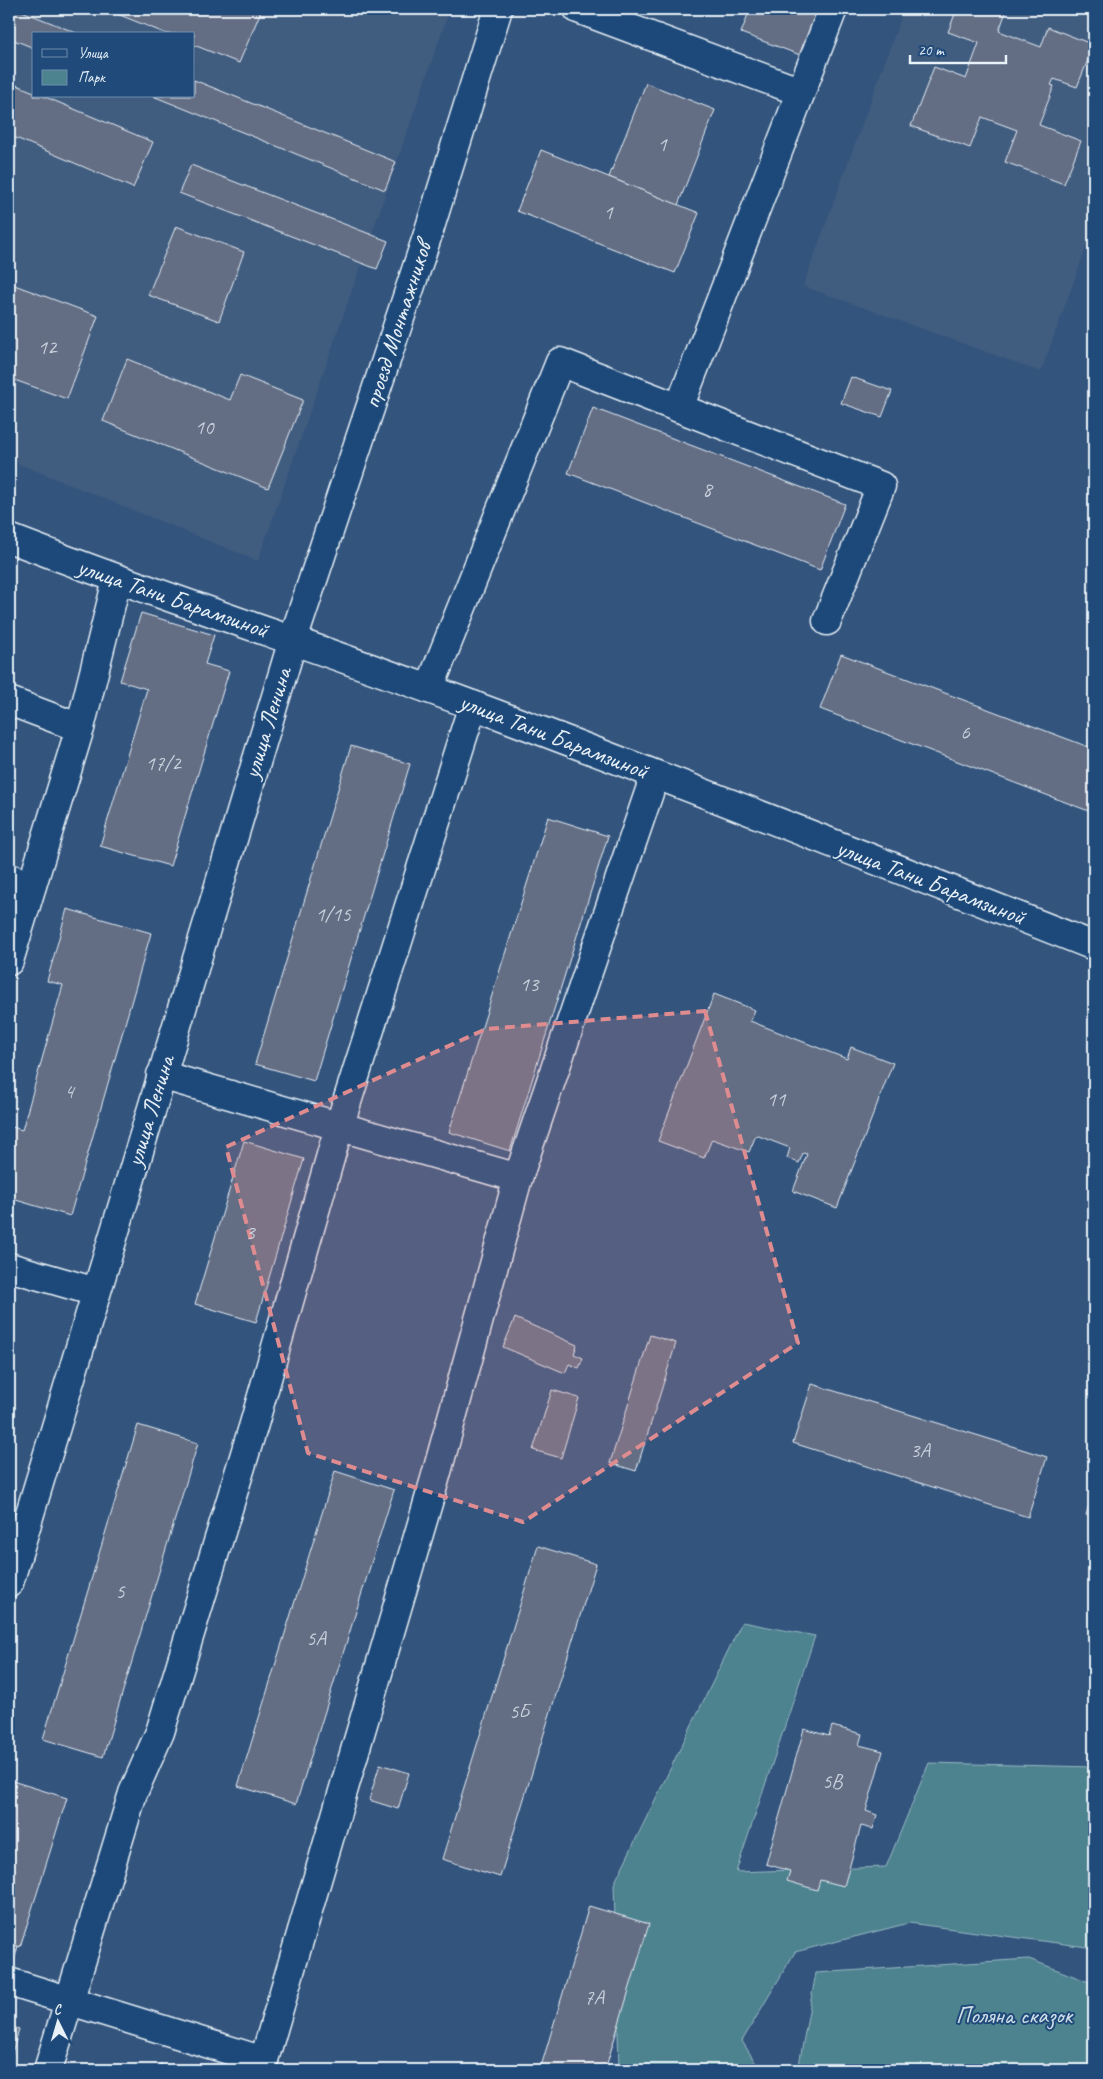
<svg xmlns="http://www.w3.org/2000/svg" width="1103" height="2079" font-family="Caveat,sans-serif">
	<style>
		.built { fill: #415c7f; fill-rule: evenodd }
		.green { fill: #4d828f; stroke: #9abac4 }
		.building { fill: #636d84; stroke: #e8f1f8 }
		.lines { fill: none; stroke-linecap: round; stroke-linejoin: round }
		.minor-casing { stroke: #e8f1f8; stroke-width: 31 }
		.minor { stroke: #1f4a7a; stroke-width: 28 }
		.marked { fill: #df8c90; fill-opacity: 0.2; stroke: #df8c90; stroke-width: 4; stroke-dasharray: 10 6; stroke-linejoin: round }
		.labels { text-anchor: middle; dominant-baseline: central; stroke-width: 4; stroke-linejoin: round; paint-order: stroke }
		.number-label { font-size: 21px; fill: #c7d0db }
		.street-label { font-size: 24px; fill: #e8f1f8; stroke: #1f4a7a }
		.park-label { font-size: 24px; fill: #d1e0e8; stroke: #1f4a7a }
	</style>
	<rect width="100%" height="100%" fill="#33547d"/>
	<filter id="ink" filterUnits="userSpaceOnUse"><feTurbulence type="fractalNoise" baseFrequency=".02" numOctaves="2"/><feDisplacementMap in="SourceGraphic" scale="10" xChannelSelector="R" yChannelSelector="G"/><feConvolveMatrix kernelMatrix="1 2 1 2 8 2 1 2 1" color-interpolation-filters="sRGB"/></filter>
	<g filter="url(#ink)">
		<!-- built -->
		<g class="built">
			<path d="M9,9H450L258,561L9,460ZM34,34H194V96H34Z"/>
			<path d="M904,9H1094V226L1041,372L803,286Z"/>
		</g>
		<!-- green -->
		<g class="green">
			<path d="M742,1622L815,1636L736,1872L886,1867L929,1763L1094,1767V1948L909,1923L795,1952L742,2041L760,2070H619L614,1884Z"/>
			<path d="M1029,1959L1094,1984V2070H798L816,1973Z"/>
		</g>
		<!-- building -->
		<g class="building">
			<path d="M9,9H17L79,34H34V48L9,38Z"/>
			<path d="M105,9H262L239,63L194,45V34H167Z"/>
			<path d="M750,9H818L800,55L741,33Z"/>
			<path d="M957,9H1007L999,31L1041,47L1048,27L1094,45L1077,87L1054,79L1051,85L1054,86L1039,125L1081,141L1064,184L1005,162L1017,130L982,117L970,148L911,126L934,67L966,79L979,43L948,32Z"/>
			<path d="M194,80L396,162L385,190L153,96H194Z"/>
			<path d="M9,82L34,92V96H43L153,142L133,188L9,135Z"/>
			<path d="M646,83L715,110L678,205L609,177Z"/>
			<path d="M541,150L699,213L675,273L517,211Z"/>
			<path d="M191,165L388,241L377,269L179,193Z"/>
			<path d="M176,226L244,252L219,321L148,295Z"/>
			<path d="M9,283L98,316L67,399L9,378Z"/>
			<path d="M127,359L230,400L240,375L303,400L268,488L103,421Z"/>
			<path d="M851,377L892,391L882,417L841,403Z"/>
			<path d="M593,408L845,504L820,570L568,473Z"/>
			<path d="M141,613L214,635L205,664L229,671L170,866L100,846L147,689L120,681Z"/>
			<path d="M841,654L1094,749V813L820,709Z"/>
			<path d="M351,746L410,764L314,1081L255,1064Z"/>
			<path d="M548,817L608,836L510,1151L449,1132Z"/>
			<path d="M67,909L151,933L70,1216L9,1198V1126L22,1130L63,985L47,981Z"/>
			<path d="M714,994L755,1010L750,1021L847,1059L851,1047L893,1063L837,1208L793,1191L807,1154L803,1153L799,1163L787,1158L790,1148L756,1135L749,1152L712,1139L704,1158L658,1141Z"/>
			<path d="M244,1141L304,1159L256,1322L195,1304Z"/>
			<path d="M515,1318L577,1345L574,1354L583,1358L579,1368L569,1364L565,1373L503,1347Z"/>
			<path d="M650,1335L676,1343L636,1471L610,1463Z"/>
			<path d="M812,1384L1047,1457L1028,1517L793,1443Z"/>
			<path d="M552,1390L579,1398L561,1458L533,1450Z"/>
			<path d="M138,1425L198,1443L103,1757L43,1739Z"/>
			<path d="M335,1471L394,1490L296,1804L238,1786Z"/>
			<path d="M1094,1488V1517L1086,1515Z"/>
			<path d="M538,1546L596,1564L500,1877L442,1859Z"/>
			<path d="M832,1726L862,1734L859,1745L883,1751L866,1811L877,1815L873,1829L861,1826L844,1886L820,1880L817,1890L787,1881L790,1871L766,1864L804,1729L829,1736Z"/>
			<path d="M380,1764L409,1773L398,1809L369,1800Z"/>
			<path d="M9,1780L67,1798L20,1947L9,1943Z"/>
			<path d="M589,1906L649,1924L605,2070H540Z"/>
			<path d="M9,1943L18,1946L14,1961L9,1959Z"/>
			<path d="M9,2026L19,2029L9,2063Z"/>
			<path d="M160,2064L179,2070H158Z"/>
		</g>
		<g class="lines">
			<defs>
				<g id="minor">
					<path d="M578,9L801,92"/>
					<path d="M679,408L881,486L827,621"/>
					<path d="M9,538C163,598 320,648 475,706C682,783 888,865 1094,946"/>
					<path d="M429,689L560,362L679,408L833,9"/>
					<path d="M9,701L80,728"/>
					<path d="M9,878L32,885"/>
					<path d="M9,961L80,728L117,580"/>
					<path d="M161,1075L518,1178"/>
					<path d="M9,1267L96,1292"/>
					<path d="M9,1583L293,640L427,237L498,9"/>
					<path d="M9,1982L264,2061"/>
					<path d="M48,2070L133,1793L160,1732L254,1424L339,1127L473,705"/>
					<path d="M261,2070L435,1479L518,1178L655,775"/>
				</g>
			</defs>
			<!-- minor casing -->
			<use href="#minor" class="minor-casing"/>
			<!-- minor -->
			<use href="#minor" class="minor"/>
		</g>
	</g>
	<!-- marked area -->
	<path class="marked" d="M705,1011L798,1343L523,1522L308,1453L226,1147L486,1029Z"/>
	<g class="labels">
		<!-- number labels -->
		<g class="number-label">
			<text x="662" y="144">1</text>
			<text x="608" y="212">1</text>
			<text x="47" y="347">12</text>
			<text x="204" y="427">10</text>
			<text x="707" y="489">8</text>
			<text x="965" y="732">6</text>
			<text x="163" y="763">17/2</text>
			<text x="333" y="914">1/15</text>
			<text x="529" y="984">13</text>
			<text x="69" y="1091">4</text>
			<text x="776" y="1099">11</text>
			<text x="250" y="1232">3</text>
			<text x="920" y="1450">3А</text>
			<text x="120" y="1591">5</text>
			<text x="316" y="1638">5А</text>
			<text x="519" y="1711">5Б</text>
			<text x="832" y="1781">5В</text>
			<text x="594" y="1997">7А</text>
		</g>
		<!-- street labels -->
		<g class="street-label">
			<text transform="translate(397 325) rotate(-72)">проезд Монтажников</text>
			<text transform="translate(173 598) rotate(19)">улица Тани Барамзиной</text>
			<text transform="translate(267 723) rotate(-73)">улица Ленина</text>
			<text transform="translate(554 736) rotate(21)">улица Тани Барамзиной</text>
			<text transform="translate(931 882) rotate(21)">улица Тани Барамзиной</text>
			<text transform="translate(150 1111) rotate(-73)">улица Ленина</text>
		</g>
		<!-- park labels -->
		<g class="park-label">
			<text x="1014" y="2015">Поляна сказок</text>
		</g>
	</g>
	<!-- margin -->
	<rect width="1103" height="2079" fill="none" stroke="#1f4a7a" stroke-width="30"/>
	<rect x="15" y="15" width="1073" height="2049" fill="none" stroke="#e8f1f8" stroke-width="2" filter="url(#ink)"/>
	<!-- legend -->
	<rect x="32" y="32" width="162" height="65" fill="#1f4a7a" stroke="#6f8dac"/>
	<rect x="42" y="49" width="25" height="8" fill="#1f4a7a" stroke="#6f8dac"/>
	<text x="78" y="58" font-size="15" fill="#e8f1f8">Улица</text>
	<rect x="42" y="70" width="25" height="15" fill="#4d828f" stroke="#6f8dac"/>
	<text x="78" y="82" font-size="15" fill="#e8f1f8">Парк</text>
	<!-- north arrow -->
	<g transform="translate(58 2022) rotate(355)" stroke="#1f4a7a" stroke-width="4" paint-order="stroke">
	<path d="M0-4L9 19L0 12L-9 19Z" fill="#e8f1f8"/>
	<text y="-8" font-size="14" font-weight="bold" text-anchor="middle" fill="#e8f1f8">С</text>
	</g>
	<!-- scale -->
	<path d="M910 55v8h96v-8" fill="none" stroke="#e8f1f8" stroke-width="2.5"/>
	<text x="918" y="55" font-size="15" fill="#e8f1f8" stroke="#1f4a7a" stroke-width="4" paint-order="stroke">20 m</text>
</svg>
